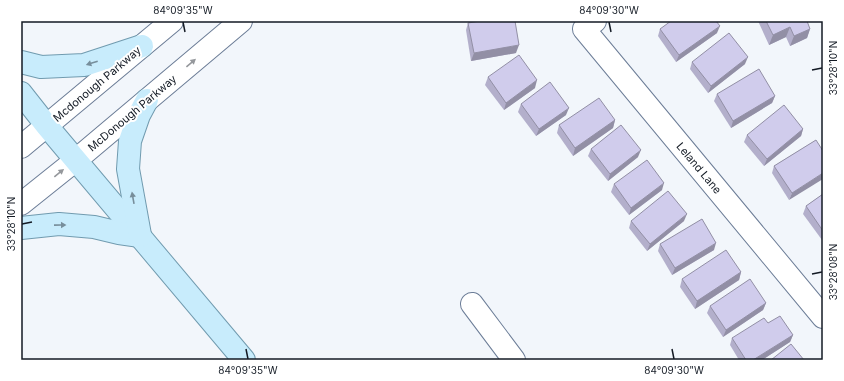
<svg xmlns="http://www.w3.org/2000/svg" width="844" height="381" font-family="Inter,sans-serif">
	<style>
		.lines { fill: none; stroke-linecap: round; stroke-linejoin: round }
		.street-casing { stroke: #6c7d97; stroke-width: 24 }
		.secondary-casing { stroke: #6c7d97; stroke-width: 24 }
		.primary-casing { stroke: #719baf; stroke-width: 24 }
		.street { stroke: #fff; stroke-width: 22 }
		.secondary { stroke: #fff; stroke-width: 22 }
		.primary { stroke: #c8ecfc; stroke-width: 22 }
		.wall { fill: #b3afcb }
		.shaded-wall { fill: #928fa5 }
		.building { fill: #d0ccec; stroke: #928fa5 }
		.oneway { fill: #778e9b }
		.oneway2 { fill: #95989c }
		.ticks { fill: none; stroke: #131a24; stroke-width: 1.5 }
		.labels { text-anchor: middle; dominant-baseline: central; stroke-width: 4; stroke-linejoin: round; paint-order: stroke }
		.street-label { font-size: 11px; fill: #131a24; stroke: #fff }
		.neatline { fill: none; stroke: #131a24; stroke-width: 1.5 }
		.ticks-label { font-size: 10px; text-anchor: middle; fill: #131a24 }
	</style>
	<rect width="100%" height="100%" fill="#f2f6fb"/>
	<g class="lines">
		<defs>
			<g id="street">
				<path d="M595,21L584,29L823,317"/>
				<path d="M472,304L514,360"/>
			</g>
			<g id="secondary">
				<path d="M21,147L172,21"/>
				<path d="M21,204L76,160L241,21"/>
			</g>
			<g id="primary">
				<path d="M21,62L41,67L84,65L142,46"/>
				<path d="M21,93L47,126L244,360"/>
				<path d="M21,228L59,224L94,227L119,233L140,236"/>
				<path d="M140,235L128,169L130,141L139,115L147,100"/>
			</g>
		</defs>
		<!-- street casing -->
		<use href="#street" class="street-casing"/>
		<!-- secondary casing -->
		<use href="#secondary" class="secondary-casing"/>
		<!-- primary casing -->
		<use href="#primary" class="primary-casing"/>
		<!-- street -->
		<use href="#street" class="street"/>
		<!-- secondary -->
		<use href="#secondary" class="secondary"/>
		<!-- primary -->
		<use href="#primary" class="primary"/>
	</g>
	<!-- wall -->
	<g class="wall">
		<path d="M758,21H807L810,29L807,38L790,46L786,37L769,45Z"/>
		<path d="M468,23L516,53L471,61L466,30Z"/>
		<path d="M660,29L717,33L676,62L658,36Z"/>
		<path d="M692,62L745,64L708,93L690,69Z"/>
		<path d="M488,77L535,88L504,110L485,85Z"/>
		<path d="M717,94L775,96L772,103L731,128L714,101Z"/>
		<path d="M521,104L566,115L536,136L518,112Z"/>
		<path d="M615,120L613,128L573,156L557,133L559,125Z"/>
		<path d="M803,129L801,136L764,166L744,142L747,135Z"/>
		<path d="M816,140L789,200L772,173L774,166Z"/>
		<path d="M591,149L638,157L608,181L588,156Z"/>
		<path d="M614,184L662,190L629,215L611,192Z"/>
		<path d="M823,194V239L822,240L803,214L806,206Z"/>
		<path d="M631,221H684L647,251L629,228Z"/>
		<path d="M660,244L714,250L672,275L658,251Z"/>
		<path d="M741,272L739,280L695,309L680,287L682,279Z"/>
		<path d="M766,303L763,310L723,337L707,313L710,306Z"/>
		<path d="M768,323L793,335L790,342L762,360H739L730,345L732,338Z"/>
	</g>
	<!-- shaded-wall -->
	<g class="shaded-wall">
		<path d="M720,26L717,33L676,62L679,55Z"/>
		<path d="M790,27L786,37L769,45L773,35Z"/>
		<path d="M810,29L807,38L790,46L794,36Z"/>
		<path d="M519,45L516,53L471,61L474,53Z"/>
		<path d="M748,57L745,64L708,93L711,86Z"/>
		<path d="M537,80L535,88L504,110L506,103Z"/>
		<path d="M775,96L772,103L731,128L733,121Z"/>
		<path d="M569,108L566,115L536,136L539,129Z"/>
		<path d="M615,120L613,128L573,156L575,148Z"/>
		<path d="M803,129L801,136L764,166L767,159Z"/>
		<path d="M641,150L638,157L608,181L610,174Z"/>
		<path d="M823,173V179L789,200L792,193Z"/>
		<path d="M664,183L662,190L629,215L631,208Z"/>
		<path d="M687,214L684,221L647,251L650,244Z"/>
		<path d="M716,243L714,250L672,275L675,268Z"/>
		<path d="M741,272L739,280L695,309L697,301Z"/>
		<path d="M766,303L763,310L723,337L726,330Z"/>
		<path d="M793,335L790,342L762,360H753Z"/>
	</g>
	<!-- building -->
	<g class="building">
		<path d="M480,21H515L519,45L474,53L468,23Z"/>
		<path d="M671,21H716L720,26L679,55L660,29Z"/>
		<path d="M766,21H807L810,29L794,36L790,27L773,35Z"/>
		<path d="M729,33L748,57L711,86L692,62Z"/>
		<path d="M519,55L537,80L506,103L488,77Z"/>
		<path d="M759,69L775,96L733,121L717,94Z"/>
		<path d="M550,82L569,108L539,129L521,104Z"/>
		<path d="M599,98L615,120L575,148L559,125Z"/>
		<path d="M784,105L803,129L767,159L747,135Z"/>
		<path d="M621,125L641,150L610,174L591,149Z"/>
		<path d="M816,140L823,151V173L792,193L774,166Z"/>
		<path d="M647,160L664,183L631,208L614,184Z"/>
		<path d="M668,191L687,214L650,244L631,221Z"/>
		<path d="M823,194V231L806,206Z"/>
		<path d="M702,219L716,243L675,268L660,244Z"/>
		<path d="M726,250L741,272L697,301L682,279Z"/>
		<path d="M750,279L766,303L726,330L710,306Z"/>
		<path d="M780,316L793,335L753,360H746L732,338L764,318L768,323Z"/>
		<path d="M791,344L804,360H771Z"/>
	</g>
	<!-- one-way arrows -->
	<defs><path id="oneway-solid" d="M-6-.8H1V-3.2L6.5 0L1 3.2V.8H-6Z"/></defs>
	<g class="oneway">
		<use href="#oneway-solid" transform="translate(92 63) rotate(162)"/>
		<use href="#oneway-solid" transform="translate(133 198) rotate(-100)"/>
		<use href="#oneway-solid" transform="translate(60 225) rotate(-1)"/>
	</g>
	<g class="oneway2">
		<use href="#oneway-solid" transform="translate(191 63) rotate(-40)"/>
		<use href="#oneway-solid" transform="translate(59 173) rotate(-39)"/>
	</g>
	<!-- ticks -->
	<path class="ticks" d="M183,22L185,32M609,22L611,32M812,70L822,68M22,224L32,222M812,274L822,272M246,349L248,359M672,349L674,359"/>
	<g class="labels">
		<!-- street labels -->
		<g class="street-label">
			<text transform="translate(97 84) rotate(-40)">Mcdonough Parkway</text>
			<text transform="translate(132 113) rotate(-40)">McDonough Parkway</text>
			<text transform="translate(699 168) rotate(50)">Leland Lane</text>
		</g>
	</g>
	<!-- border -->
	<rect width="844" height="381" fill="none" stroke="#ffffff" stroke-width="44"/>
	<rect x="22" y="22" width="800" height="337" class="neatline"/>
	<g class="ticks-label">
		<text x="183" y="14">84°09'35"W</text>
		<text x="609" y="14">84°09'30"W</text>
		<text transform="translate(833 68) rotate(-90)" y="4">33°28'10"N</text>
		<text transform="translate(11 224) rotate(-90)" y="4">33°28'10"N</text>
		<text transform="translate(833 272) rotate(-90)" y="4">33°28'08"N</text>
		<text x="248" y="374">84°09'35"W</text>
		<text x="674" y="374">84°09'30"W</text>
	</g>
</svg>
